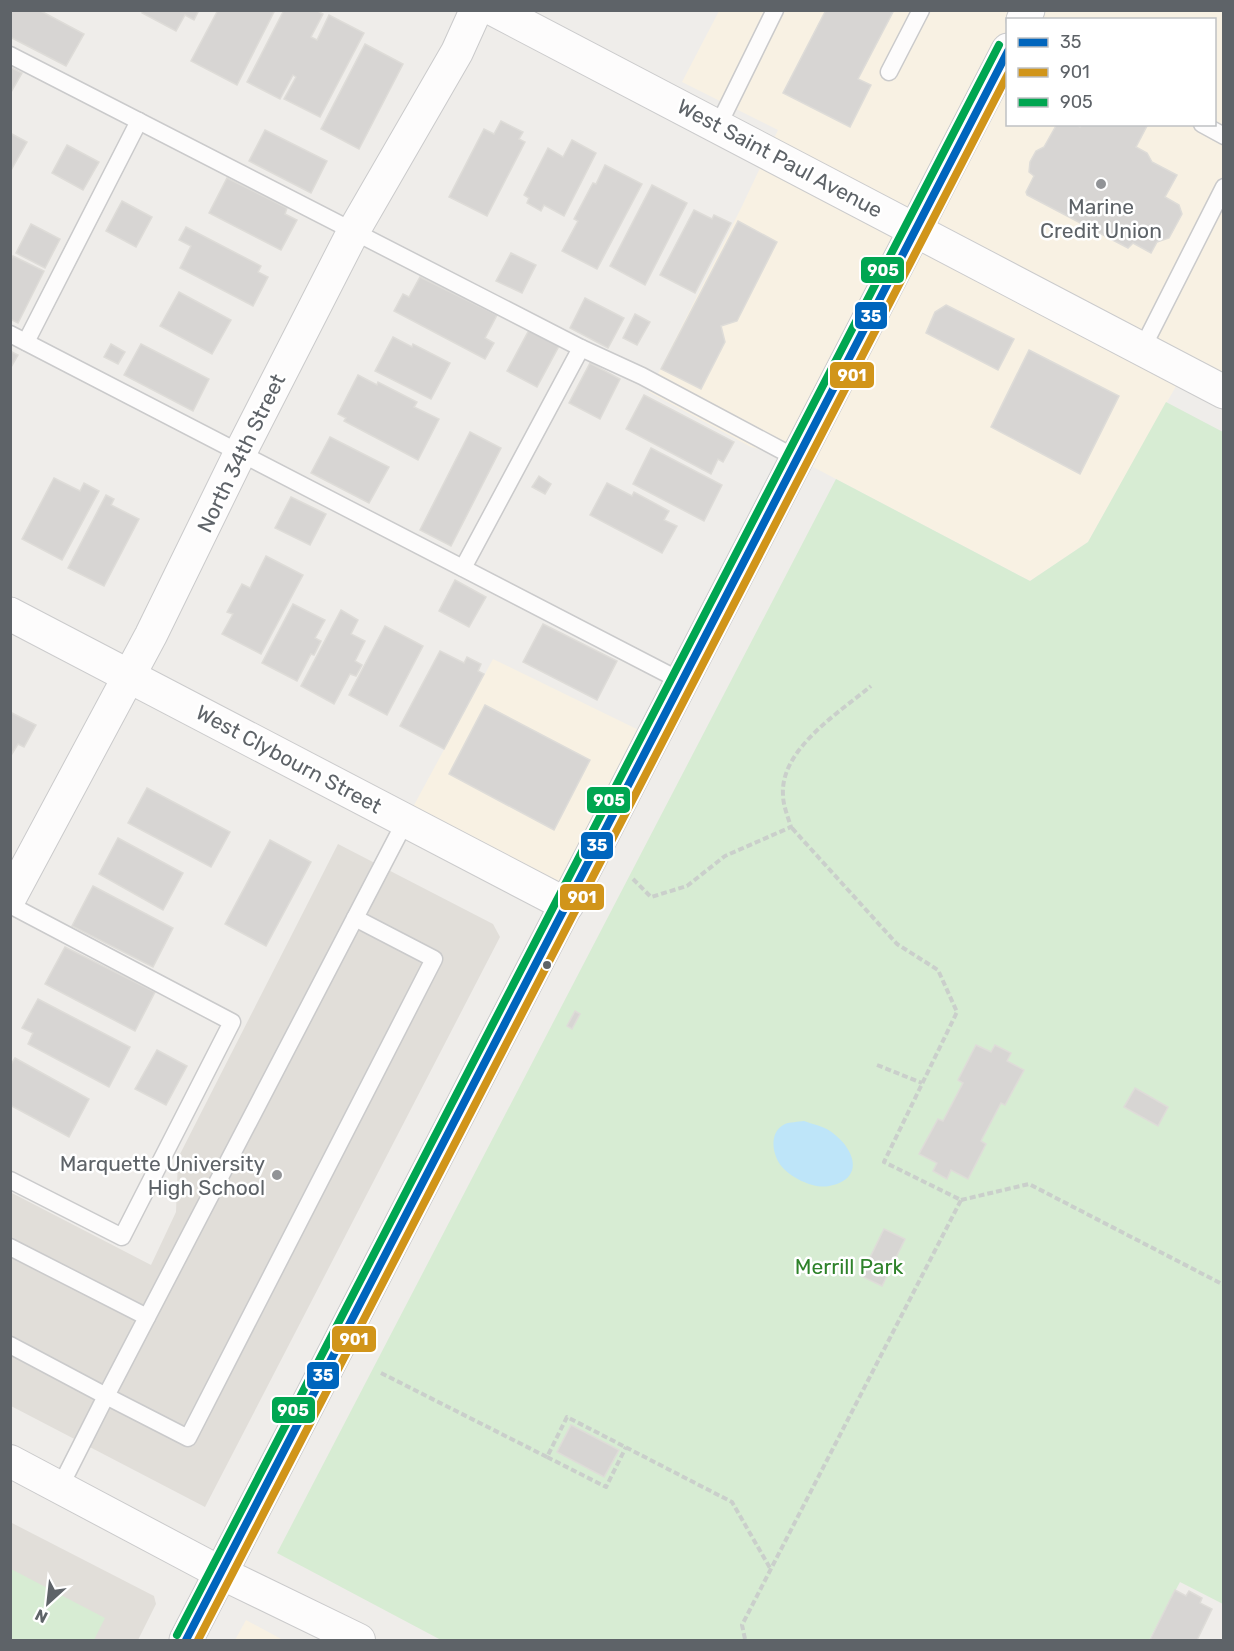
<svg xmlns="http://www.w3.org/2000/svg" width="1234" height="1651" font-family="Rubik,sans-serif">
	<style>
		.commercial { fill: #f8f1e3; fill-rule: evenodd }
		.education { fill: #e1ded9 }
		.green { fill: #d7ecd3 }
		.water { fill: #bee5f9 }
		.building { fill: #d7d5d3; stroke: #dedcd8; stroke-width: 1.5 }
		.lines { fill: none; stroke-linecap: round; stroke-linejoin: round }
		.lane-casing { stroke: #cacacb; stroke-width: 19 }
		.street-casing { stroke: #cacacb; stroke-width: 34 }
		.secondary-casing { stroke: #cbcbcc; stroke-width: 35 }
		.path { stroke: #cacfcb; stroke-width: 4; stroke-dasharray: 6 3; stroke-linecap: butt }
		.lane { stroke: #fdfcfc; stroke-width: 16 }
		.street { stroke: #fdfcfc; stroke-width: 32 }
		.secondary { stroke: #fdfcfc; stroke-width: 33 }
		.bus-1-casing { stroke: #fff; stroke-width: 12 }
		.bus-2-casing { stroke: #fff; stroke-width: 12 }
		.bus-3-casing { stroke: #fff; stroke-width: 12 }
		.bus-1 { stroke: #0065bd; stroke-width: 8 }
		.bus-2 { stroke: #d1951a; stroke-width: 8 }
		.bus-3 { stroke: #00a651; stroke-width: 8 }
		.poi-dot { fill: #919396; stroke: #fff; stroke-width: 2 }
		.bus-dot { fill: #5e6368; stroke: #fff; stroke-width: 2 }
		.labels { text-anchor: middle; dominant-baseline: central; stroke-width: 5; stroke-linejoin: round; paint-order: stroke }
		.street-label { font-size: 21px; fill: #5e6368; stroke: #fff }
		.poi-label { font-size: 21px; fill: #5e6368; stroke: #fff }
		.park-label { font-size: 21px; fill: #2e822a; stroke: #fff }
		.line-badge { stroke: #fff; stroke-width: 2 }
		.badge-label { font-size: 16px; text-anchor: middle; font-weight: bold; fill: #fff }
	</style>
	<rect width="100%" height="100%" fill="#efedea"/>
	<!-- commercial -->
	<g class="commercial">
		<path d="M719,11H1223V392L1184,372L1088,542L1030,581L796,458L751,447L649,392L742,206L778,130L682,82ZM1008,20H1214V124H1008Z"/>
		<path d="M493,659L653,737L567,905L406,820Z"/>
		<path d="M246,1620L283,1640H235Z"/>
	</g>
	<!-- education -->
	<g class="education">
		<path d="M338,844L493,924L500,937L205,1507L11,1406L10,1192L151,1265L176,1212L178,1158Z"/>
		<path d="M10,1522L154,1596L156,1604L138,1640H11Z"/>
	</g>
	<!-- green -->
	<g class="green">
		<path d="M1166,402L1223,432V1604L1180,1582L1149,1640H441L277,1553L836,479L1030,581L1088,542Z"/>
		<path d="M11,1569L105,1618L94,1640H11Z"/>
	</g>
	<!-- water -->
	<path class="water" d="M804,1121C812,1124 823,1126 830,1131C854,1147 867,1179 829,1186C815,1189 793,1179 783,1168C772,1156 768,1132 785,1124C790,1122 798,1122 804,1121Z"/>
	<!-- building -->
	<g class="building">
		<path d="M10,10H39L84,34L66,66L10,37Z"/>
		<path d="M143,10H199L194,20L185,15L176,31L142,13Z"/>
		<path d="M218,10H275L237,85L191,61Z"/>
		<path d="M284,10H316L323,14L311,37L317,40L329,15L364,33L320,117L284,99L296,77L293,75L280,99L247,82Z"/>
		<path d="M826,10H894L858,79L871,85L850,127L783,93Z"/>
		<path d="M365,44L403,64L359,149L321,129Z"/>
		<path d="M10,67L22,73L10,94Z"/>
		<path d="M501,121L523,132L519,139L525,142L487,216L449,197L484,129L494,134Z"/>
		<path d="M1057,124H1076L1080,127L1082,124H1148L1136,147L1147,153L1152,162L1177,175L1165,197L1179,205L1182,214L1169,238L1157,242L1151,253L1133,243L1128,248L1027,195L1026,192L1034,176L1029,172L1030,162L1036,151L1044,147Z"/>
		<path d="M265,130L327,161L311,193L249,161Z"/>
		<path d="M10,133L27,142L10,172Z"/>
		<path d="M572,140L596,153L564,216L544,205L541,211L527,203L529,198L524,195L548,148L563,157Z"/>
		<path d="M67,145L99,162L83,190L52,173Z"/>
		<path d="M605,165L642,184L597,269L562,251L578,221L574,219L593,183L596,184Z"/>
		<path d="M227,178L287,208L285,214L297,220L281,250L209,213Z"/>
		<path d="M652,185L687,203L645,285L610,266Z"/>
		<path d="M122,201L152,217L136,247L106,231Z"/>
		<path d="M694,210L712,219L714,215L731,223L695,293L660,275Z"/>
		<path d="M738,221L777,242L737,321L721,326L725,342L701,389L661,369Z"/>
		<path d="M31,224L60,239L45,268L16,253Z"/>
		<path d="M186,227L261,266L258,272L268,277L253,306L180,268L191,246L179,240Z"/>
		<path d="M511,253L536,265L522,293L496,281Z"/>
		<path d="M13,256L44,271L18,323L10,319V261Z"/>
		<path d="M420,277L497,315L485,338L494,343L485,359L394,311L403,294L409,297Z"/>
		<path d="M179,292L231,320L212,354L160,326Z"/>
		<path d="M585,298L624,318L608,348L570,328Z"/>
		<path d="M946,305L1014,339L998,370L926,333L935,312Z"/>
		<path d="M635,314L650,322L637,345L623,338Z"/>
		<path d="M529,330L559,346L537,387L507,371Z"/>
		<path d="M393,337L412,347L413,344L450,363L431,399L375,371Z"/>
		<path d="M111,344L125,352L118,364L104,357Z"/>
		<path d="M141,344L209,379L193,411L124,375Z"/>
		<path d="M1029,350L1119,396L1080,474L991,427Z"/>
		<path d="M10,351L18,355L10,369Z"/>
		<path d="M590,363L620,379L600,419L569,403Z"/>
		<path d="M358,375L377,385L378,382L417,402L414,407L439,419L418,460L344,421L346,418L338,414Z"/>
		<path d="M644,395L734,442L723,462L718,459L711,474L626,429Z"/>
		<path d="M470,432L501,448L451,546L420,530Z"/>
		<path d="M330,437L389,467L369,503L311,473Z"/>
		<path d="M651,448L722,485L704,521L633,484Z"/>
		<path d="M539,476L551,484L545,494L532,487Z"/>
		<path d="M54,478L80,491L84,483L99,491L62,560L22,539Z"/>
		<path d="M607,483L632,496L634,492L669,511L664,520L677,526L662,553L590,515Z"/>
		<path d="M106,495L114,499L111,505L139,519L104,586L68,568Z"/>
		<path d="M291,497L326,514L310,545L275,528Z"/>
		<path d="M266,556L303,575L261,654L222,634L233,614L227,612L242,584L250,588Z"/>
		<path d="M455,580L486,597L469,627L439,611Z"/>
		<path d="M293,604L325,620L315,638L321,641L314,655L311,654L297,681L262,663Z"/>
		<path d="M341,610L358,620L351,634L365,641L355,661L362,665L356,676L350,674L334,704L301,686Z"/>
		<path d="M543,624L617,661L597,700L523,662Z"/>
		<path d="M385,626L423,646L387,715L349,695Z"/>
		<path d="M440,651L464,663L467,657L481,664L478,671L484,674L444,749L400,726Z"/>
		<path d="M485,705L590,760L554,830L449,774Z"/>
		<path d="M10,712L36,725L24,747L18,744L10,757Z"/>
		<path d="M147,788L230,832L211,867L128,823Z"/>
		<path d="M118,838L183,873L163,910L99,874Z"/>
		<path d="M270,840L311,862L266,946L225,924Z"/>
		<path d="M93,886L173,928L153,967L72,926Z"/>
		<path d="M65,947L155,992L135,1031L45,984Z"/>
		<path d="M38,999L130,1047L109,1087L28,1044L33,1033L22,1028Z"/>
		<path d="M575,1011L580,1014L572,1029L567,1026Z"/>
		<path d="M976,1045L991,1052L995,1045L1011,1053L1007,1061L1024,1070L1005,1105L1001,1103L981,1141L986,1144L968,1179L951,1170L947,1179L933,1171L937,1163L919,1154L938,1119L943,1121L963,1083L958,1080Z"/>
		<path d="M157,1050L187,1066L166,1105L135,1089Z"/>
		<path d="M15,1058L89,1099L69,1137L10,1105V1066Z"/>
		<path d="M1135,1088L1168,1107L1158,1126L1124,1107Z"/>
		<path d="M884,1229L905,1239L882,1286L861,1276Z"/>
		<path d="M571,1425L619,1450L604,1477L557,1452Z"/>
		<path d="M1175,1590L1186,1596L1189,1591L1202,1598L1200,1603L1212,1609L1197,1640H1150Z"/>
	</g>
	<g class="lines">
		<defs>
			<g id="lane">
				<path d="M10,55L581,348L642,376L796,458"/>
				<path d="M889,72L921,10"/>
				<path d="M1202,124L1224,136"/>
				<path d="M718,126L775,10"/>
				<path d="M10,334L681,681"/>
				<path d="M26,342L139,121"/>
				<path d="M1142,349L1224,187"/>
				<path d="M463,568L581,348"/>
				<path d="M10,905L232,1022L122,1237L10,1180"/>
				<path d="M355,918L406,820"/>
				<path d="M10,1247L147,1317"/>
				<path d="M10,1345L106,1396L355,918L434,959L188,1438L106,1396L60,1487"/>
			</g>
			<g id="street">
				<path d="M10,898L151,635L240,453L353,232L457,52L476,10"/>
				<path d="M10,1461L221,1573L359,1640"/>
			</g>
			<g id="secondary">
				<path d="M495,10L1224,392"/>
				<path d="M1023,20L1028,10"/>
				<path d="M10,614L567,905"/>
				<path d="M186,1640L1008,50"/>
			</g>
		</defs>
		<!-- lane casing -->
		<use href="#lane" class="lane-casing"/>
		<!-- street casing -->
		<use href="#street" class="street-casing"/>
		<!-- secondary casing -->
		<use href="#secondary" class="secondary-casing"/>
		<!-- path -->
		<g class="path">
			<path d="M633,879L651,897L687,886L725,856L791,827C788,817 783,805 783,795C780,749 840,712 871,686"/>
			<path d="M877,1065L922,1083"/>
			<path d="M961,1200L1029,1184L1224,1285"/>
			<path d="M381,1373L547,1457L567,1417L732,1502L770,1568"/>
			<path d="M547,1457L606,1487L626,1447"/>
			<path d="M745,1639L742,1625L961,1200L884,1162L957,1012L938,970L897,944L791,827"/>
		</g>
		<!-- lane -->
		<use href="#lane" class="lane"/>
		<!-- street -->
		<use href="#street" class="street"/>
		<!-- secondary -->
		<use href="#secondary" class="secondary"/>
		<defs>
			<path id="bus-1" d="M186,1640L1008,51"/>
			<path id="bus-2" d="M198,1640L1008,74"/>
			<path id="bus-3" d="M177,1635L999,45"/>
		</defs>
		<!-- bus-1 casing -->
		<use href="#bus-1" class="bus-1-casing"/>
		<!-- bus-2 casing -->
		<use href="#bus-2" class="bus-2-casing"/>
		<!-- bus-3 casing -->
		<use href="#bus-3" class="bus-3-casing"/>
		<!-- bus-1 -->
		<use href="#bus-1" class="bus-1"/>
		<!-- bus-2 -->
		<use href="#bus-2" class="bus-2"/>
		<!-- bus-3 -->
		<use href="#bus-3" class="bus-3"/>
	</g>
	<!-- markers -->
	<g class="poi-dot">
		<circle cx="1101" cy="184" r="6"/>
		<circle cx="277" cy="1175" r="6"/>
	</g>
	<circle class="bus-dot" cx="547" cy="965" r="5"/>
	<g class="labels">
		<!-- street labels -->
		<g class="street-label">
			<text transform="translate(780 158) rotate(28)">West Saint Paul Avenue</text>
			<text transform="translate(241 453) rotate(-64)">North 34th Street</text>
			<text transform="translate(289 759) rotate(28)">West Clybourn Street</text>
		</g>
		<!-- poi labels -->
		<g class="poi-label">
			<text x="1101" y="206">Marine<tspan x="1101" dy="24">Credit Union</tspan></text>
			<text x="265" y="1163" text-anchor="end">Marquette University<tspan x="265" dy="24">High School</tspan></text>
		</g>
		<!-- park labels -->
		<g class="park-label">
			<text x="849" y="1266">Merrill Park</text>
		</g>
	</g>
	<g class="line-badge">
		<rect x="860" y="256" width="45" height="28" rx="6" fill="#00a651"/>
		<rect x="854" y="301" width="34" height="29" rx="6" fill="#0065bd"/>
		<rect x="829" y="361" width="46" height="28" rx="6" fill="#d1951a"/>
		<rect x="586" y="786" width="45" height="28" rx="6" fill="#00a651"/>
		<rect x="580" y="831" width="34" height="29" rx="6" fill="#0065bd"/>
		<rect x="559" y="883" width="46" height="28" rx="6" fill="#d1951a"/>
		<rect x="331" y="1325" width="46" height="28" rx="6" fill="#d1951a"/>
		<rect x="306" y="1361" width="34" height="29" rx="6" fill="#0065bd"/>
		<rect x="271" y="1396" width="45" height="28" rx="6" fill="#00a651"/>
	</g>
	<g class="badge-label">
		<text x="883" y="276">905</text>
		<text x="871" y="322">35</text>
		<text x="852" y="381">901</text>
		<text x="609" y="806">905</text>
		<text x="597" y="851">35</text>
		<text x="582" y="903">901</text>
		<text x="354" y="1345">901</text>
		<text x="323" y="1381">35</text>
		<text x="293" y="1416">905</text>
	</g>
	<!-- border -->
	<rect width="1234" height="1651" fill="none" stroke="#5e6368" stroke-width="24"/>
	<!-- legend -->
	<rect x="1006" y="18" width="210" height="108" fill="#ffffff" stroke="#bfc1c3" stroke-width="1.5"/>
	<rect x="1018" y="38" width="30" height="9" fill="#0065bd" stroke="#bfc1c3" stroke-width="1.5"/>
	<text x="1060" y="48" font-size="18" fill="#5e6368">35</text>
	<rect x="1018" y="68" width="30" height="9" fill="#d1951a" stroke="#bfc1c3" stroke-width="1.5"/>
	<text x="1060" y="78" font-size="18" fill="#5e6368">901</text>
	<rect x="1018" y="98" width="30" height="9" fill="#00a651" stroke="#bfc1c3" stroke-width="1.5"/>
	<text x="1060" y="108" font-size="18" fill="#5e6368">905</text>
	<!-- north arrow -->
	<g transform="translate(48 1603) rotate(207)" stroke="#ffffff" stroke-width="4.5" paint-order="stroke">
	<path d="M0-4.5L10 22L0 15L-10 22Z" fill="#5e6368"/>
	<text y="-9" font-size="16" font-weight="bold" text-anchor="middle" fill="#5e6368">N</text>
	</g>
</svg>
